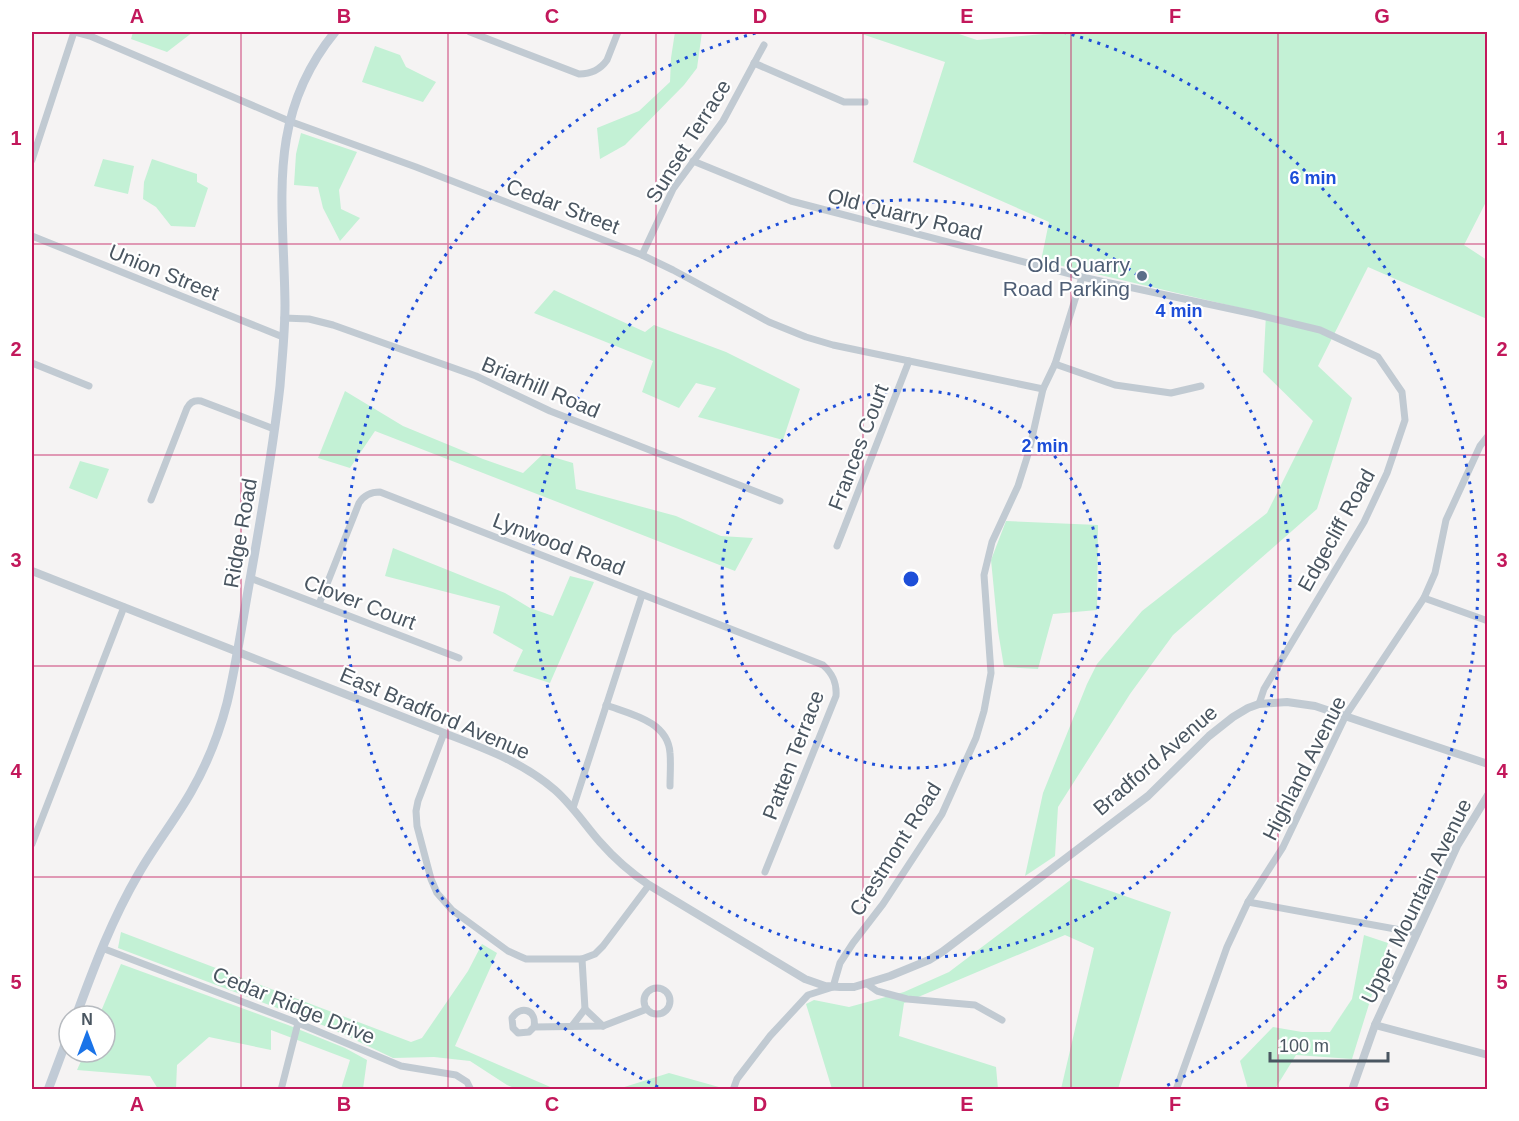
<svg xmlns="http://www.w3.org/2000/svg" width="1519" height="1121" font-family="Arial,sans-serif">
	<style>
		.green { fill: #c3f1d5 }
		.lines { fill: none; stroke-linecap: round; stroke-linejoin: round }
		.minor { stroke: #c1cad2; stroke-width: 7 }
		.tertiary { stroke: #c1cad2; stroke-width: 8 }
		.secondary { stroke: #c1cbd6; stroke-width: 9 }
		.grid { fill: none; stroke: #c2185b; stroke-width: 1.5; stroke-opacity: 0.55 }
		.ring { fill: none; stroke: #1d4ed8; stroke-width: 3; stroke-dasharray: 3 6 }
		.service-dot { fill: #5c6f8a; stroke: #fff; stroke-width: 2 }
		.labels { text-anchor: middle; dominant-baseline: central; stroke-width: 4.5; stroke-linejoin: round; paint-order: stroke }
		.street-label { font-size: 21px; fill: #4a5661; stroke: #fff }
		.service-label { font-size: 21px; fill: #4e5e75; stroke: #fff; text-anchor: end }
		.centre { fill: #1d4ed8; stroke: #fff; stroke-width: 3 }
		.ring-label { font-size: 18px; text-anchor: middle; font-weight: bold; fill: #1d4ed8; stroke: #fff; stroke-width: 4.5; stroke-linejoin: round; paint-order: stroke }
		.neatline { fill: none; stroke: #c2185b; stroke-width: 2 }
		.grid-label { font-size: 20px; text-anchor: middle; font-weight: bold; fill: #c2185b }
	</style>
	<rect width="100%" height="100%" fill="#f5f3f3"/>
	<!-- green -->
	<g class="green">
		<path d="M133,32H193L167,52L131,39Z"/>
		<path d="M675,32H702L697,68L684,85L625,145L600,159L597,128L639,111L670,82L671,58Z"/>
		<path d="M856,32H953L977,40L1066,32H1487V200L1464,245L1487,260V319L1368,267L1318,366L1352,398L1317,509L1173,635L1130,694L1058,807L1055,856L1025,876L1043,793L1087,684L1097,664L1142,611L1267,513L1313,421L1263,372L1266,314L1041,261L1049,222L913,162L945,62Z"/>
		<path d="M375,46L400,55L406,67L436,82L423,102L362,82Z"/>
		<path d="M301,133L357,152L339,190L341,209L360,218L340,241L323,208L318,187L294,185L296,154Z"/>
		<path d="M103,159L134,166L128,194L94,186Z"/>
		<path d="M152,159L197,174V182L208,188L195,227L171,226L156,207L143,199L144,182Z"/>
		<path d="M554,290L645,332L654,325L726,352L800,389L783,440L698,417L716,388L696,383L679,408L642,392L653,361L534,313Z"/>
		<path d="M345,391L403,426L483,459L523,473L543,454L573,463L576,489L676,516L721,536L753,538L735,571L375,431L350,468L318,458Z"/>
		<path d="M80,461L109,469L97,499L69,488Z"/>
		<path d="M1006,521L1098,525L1097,610L1053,614L1038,669L1004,667L998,631L991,560Z"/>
		<path d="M393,548L505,593L530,608L553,616L570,576L594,582L550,683L513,671L523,650L493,633L500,606L385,576Z"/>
		<path d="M1073,878L1171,912L1118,1089H1061L1094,948L1065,935L904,1003L899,1036L996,1067L998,1089H832L806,1004L814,1000L849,1007L904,992L949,972Z"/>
		<path d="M121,932L411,1042L422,1038L468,971L482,944L497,953L455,1046L555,1089H517L507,1085L470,1061L434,1057L393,1058L330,1028L118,948Z"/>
		<path d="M1364,935L1388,943L1352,1059L1296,1055L1275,1089H1248L1240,1061L1273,1027L1302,1032H1330L1352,999Z"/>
		<path d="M121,964L288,1025L345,1048L367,1060L363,1089H341L350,1060L271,1030V1050L209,1037L177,1065L176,1089H158L150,1076L77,1070L85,1052H105V1016H99Z"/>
		<path d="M669,1073L726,1089H618Z"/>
	</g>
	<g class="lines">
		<!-- minor -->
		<g class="minor">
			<path d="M75,32L90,36L289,121L416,167L642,255L673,270L769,322L806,337L833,345L1043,389"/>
			<path d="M470,32L579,74C591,74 600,70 607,60L618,32"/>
			<path d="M754,63L844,102H865"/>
			<path d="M32,160L74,32"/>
			<path d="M693,161L791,201L1082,277L1254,314L1320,330L1378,357L1402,392L1405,420L1387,473L1364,522L1264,689L1259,704"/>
			<path d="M32,236L283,337"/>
			<path d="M642,255L673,189L723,121L764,45"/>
			<path d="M284,318L309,319L333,325L476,376L550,411L780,501"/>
			<path d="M32,363L89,386"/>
			<path d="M1055,364L1115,385L1171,393L1201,386"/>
			<path d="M151,500L187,408C190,402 195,400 201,401L274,429"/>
			<path d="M837,546L909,361"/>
			<path d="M250,578L459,658"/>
			<path d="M1424,598L1488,621"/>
			<path d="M319,604L359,503C364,495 371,492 380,492L823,665C833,674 837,683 836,696L765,872"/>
			<path d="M606,705C630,714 668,721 670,753C671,763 670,775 670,786"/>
			<path d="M444,733L418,801L416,811L417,826L431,879L437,893L452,910L508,951L519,956L526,959H582L595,954L603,946L649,885"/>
			<path d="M573,808L642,595"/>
			<path d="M32,844L124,607"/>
			<path d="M1248,902L1417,933"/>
			<path d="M102,948L298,1023L401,1066L456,1075L467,1082L471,1090"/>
			<path d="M867,984L877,991L907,999L975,1005L1002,1020"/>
			<circle cx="657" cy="1001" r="13"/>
			<path d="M585,1009L603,1026"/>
			<path d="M572,1026L585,1009L582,959"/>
			<path d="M534,1027L529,1032L518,1033L513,1028L512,1018C521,1004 537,1010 534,1027L603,1026L647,1009"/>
			<path d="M281,1090L298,1023"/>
			<path d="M733,1090L737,1079L770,1036L808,995L833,987L840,963L853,943L883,904L942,814L976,738L984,711L991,673L984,575L992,542L1018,486L1029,451L1043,389L1055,364L1082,277"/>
			<path d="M1176,1090L1227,947L1248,902L1283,847L1346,715L1424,598L1435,573L1446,520L1480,446L1488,436"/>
		</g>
		<!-- tertiary -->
		<g class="tertiary">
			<path d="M32,571L444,733C483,748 523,762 555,790C573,806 585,825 600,842C614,858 631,873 649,885L805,979L825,986L840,987H854L890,976L929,960L942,952L1148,796L1209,736L1233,717L1248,708L1259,704L1287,702L1315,706L1488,764"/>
			<path d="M1375,1025L1488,1055"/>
			<path d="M1352,1090L1375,1025L1457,846L1488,795"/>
		</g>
		<!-- secondary -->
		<g class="secondary">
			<path d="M76,1016C94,967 112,919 139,873C155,845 175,820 191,792C207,764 219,734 227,703C237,661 243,617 251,574C262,512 273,449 280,386C282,359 285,332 285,305C284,203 265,118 335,32"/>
			<path d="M48,1090L69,1034"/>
		</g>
	</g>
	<!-- grid -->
	<path class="grid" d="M241,32V1090M448,32V1090M656,32V1090M863,32V1090M1071,32V1090M1278,32V1090M32,244H1488M32,455H1488M32,666H1488M32,877H1488"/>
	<!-- distance rings -->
	<g class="ring">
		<circle cx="911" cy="579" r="189"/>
		<circle cx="911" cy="579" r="379"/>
		<path d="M658 1087A568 568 0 0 1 759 32M1063 32A568 568 0 0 1 1164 1087"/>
	</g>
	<!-- markers -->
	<circle class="service-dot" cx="1142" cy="276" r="6"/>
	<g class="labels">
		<!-- street labels -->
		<g class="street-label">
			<text transform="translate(688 141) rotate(-58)">Sunset Terrace</text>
			<text transform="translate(563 206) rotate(21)">Cedar Street</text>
			<text transform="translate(905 214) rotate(14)">Old Quarry Road</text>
			<text transform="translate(164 272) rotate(22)">Union Street</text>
			<text transform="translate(541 387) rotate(23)">Briarhill Road</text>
			<text transform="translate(858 447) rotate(-69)">Frances Court</text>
			<text transform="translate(1336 530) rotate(-61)">Edgecliff Road</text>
			<text transform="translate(240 533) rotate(-80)">Ridge Road</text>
			<text transform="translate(559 544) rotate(21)">Lynwood Road</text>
			<text transform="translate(360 602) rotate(21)">Clover Court</text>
			<text transform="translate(435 713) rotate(23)">East Bradford Avenue</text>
			<text transform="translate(793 755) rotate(-69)">Patten Terrace</text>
			<text transform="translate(1155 760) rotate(-41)">Bradford Avenue</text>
			<text transform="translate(1304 768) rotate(-63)">Highland Avenue</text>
			<text transform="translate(895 849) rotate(-58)">Crestmont Road</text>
			<text transform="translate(1416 901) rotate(-64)">Upper Mountain Avenue</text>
			<text transform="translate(294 1005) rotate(22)">Cedar Ridge Drive</text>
		</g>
		<!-- service labels -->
		<g class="service-label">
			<text x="1130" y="264">Old Quarry<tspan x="1130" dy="24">Road Parking</tspan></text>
		</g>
	</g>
	<circle cx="911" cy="579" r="9" class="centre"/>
	<g class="ring-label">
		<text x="1313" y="184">6 min</text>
		<text x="1179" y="317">4 min</text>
		<text x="1045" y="452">2 min</text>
	</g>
	<!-- border -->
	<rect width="1519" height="1121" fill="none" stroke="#ffffff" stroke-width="66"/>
	<!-- north arrow -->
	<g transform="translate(87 1034)"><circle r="28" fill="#ffffff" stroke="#b7bbc0" stroke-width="1.5"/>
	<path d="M0-4.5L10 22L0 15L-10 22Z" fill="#1a73e8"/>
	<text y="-9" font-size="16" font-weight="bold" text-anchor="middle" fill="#4a5661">N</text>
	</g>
	<!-- scale -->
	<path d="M1270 1052v9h118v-9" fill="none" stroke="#4a5661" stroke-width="3"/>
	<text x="1279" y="1052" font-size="18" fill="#4a5661" stroke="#ffffff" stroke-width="4.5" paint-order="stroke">100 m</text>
	<rect x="33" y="33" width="1453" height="1055" class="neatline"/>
	<g class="grid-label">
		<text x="137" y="23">A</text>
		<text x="344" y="23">B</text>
		<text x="552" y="23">C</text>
		<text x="760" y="23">D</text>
		<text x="967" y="23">E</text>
		<text x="1175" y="23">F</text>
		<text x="1382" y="23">G</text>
		<text x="16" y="145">1</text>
		<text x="1502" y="145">1</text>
		<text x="16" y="356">2</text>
		<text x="1502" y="356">2</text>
		<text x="16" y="567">3</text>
		<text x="1502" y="567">3</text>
		<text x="16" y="778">4</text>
		<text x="1502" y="778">4</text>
		<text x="16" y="989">5</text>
		<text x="1502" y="989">5</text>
		<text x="137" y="1111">A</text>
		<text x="344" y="1111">B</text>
		<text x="552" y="1111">C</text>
		<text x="760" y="1111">D</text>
		<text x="967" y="1111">E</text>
		<text x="1175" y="1111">F</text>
		<text x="1382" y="1111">G</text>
	</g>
</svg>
